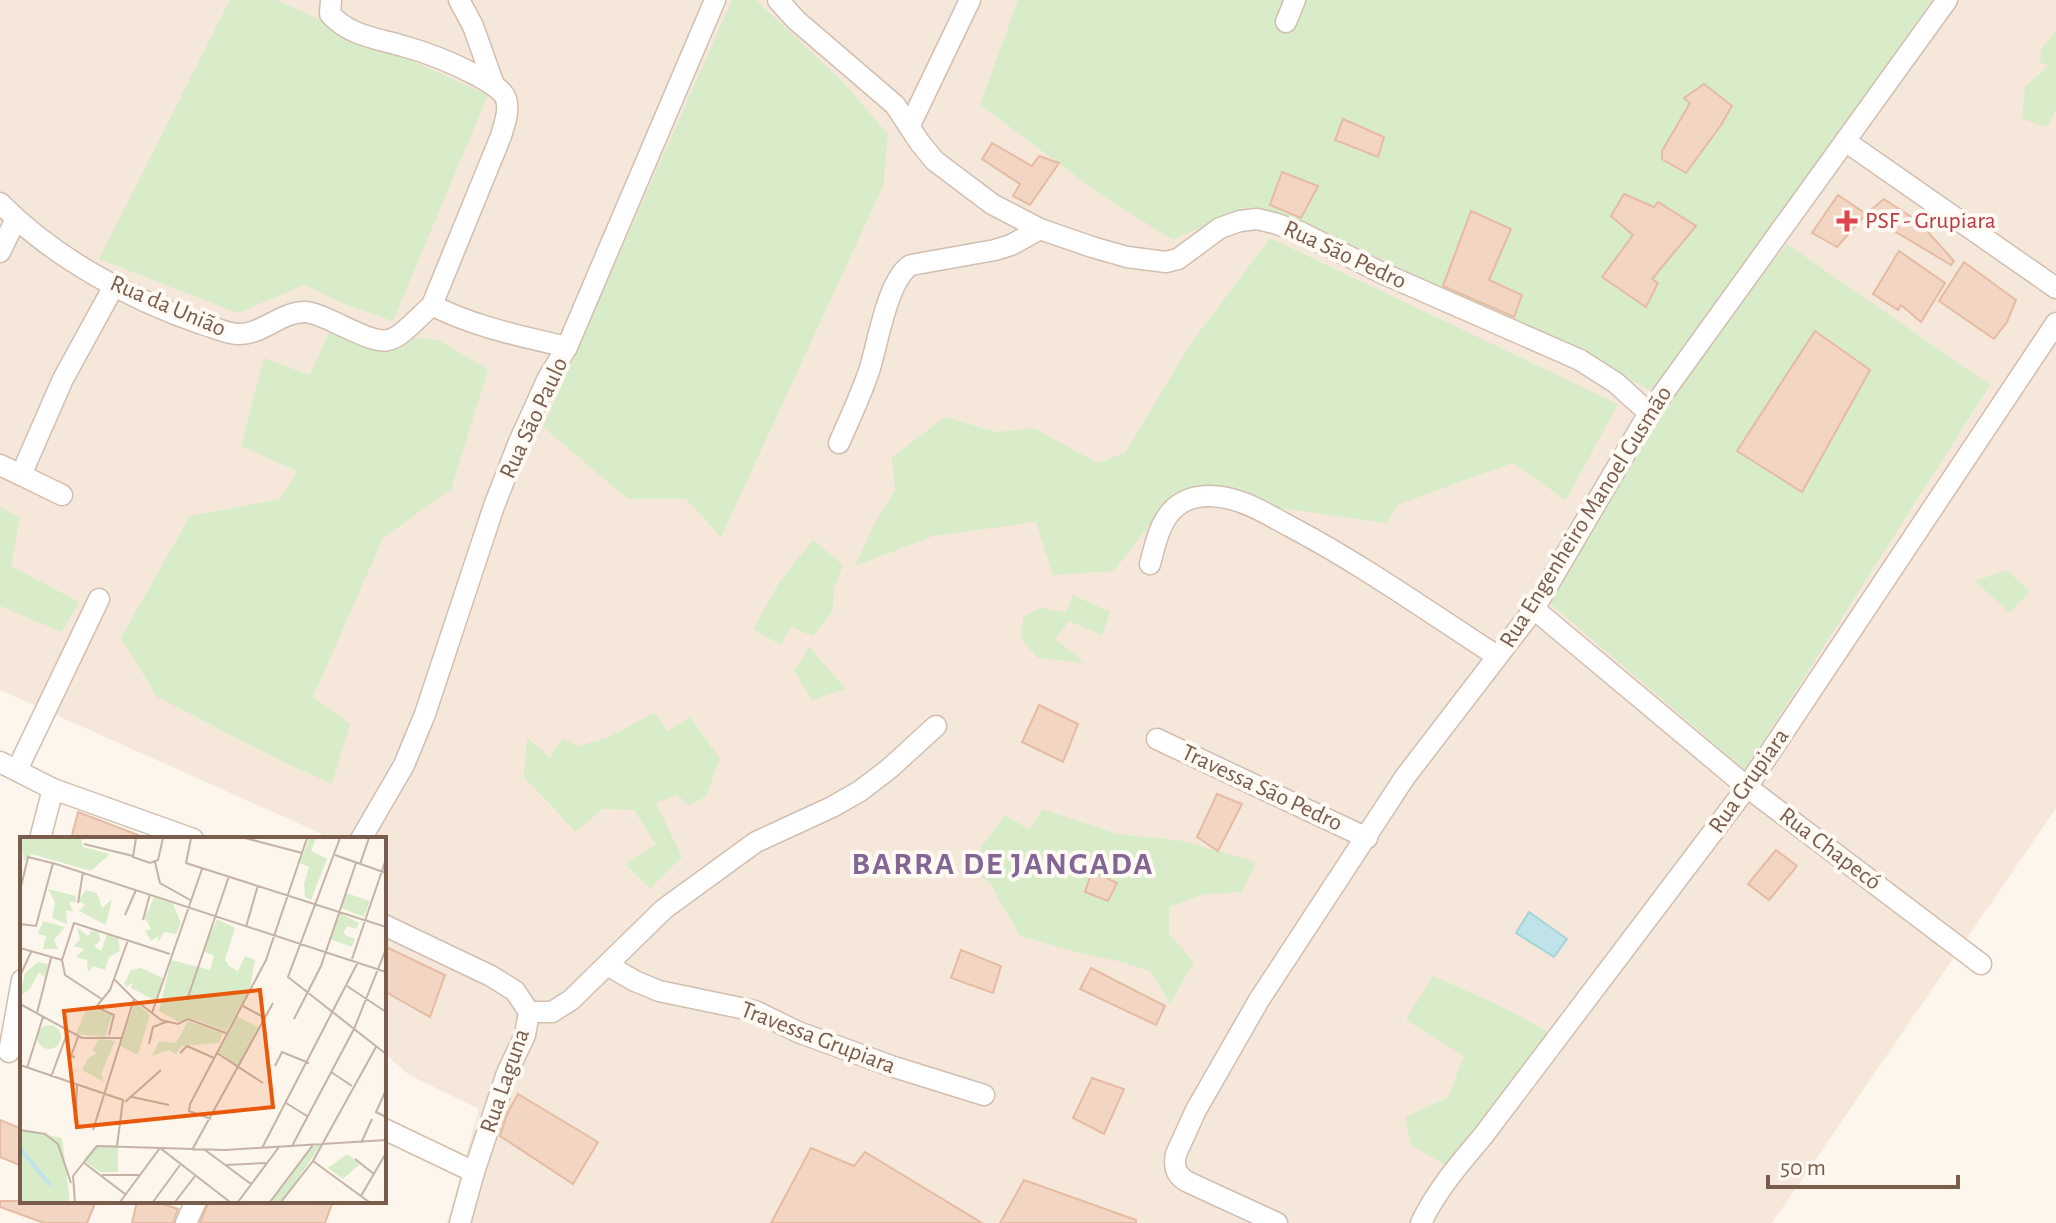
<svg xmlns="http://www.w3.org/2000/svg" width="2056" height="1223" font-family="'Alegreya Sans',sans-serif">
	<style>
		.residential { fill: #f5e8da }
		.green { fill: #d8ecc9 }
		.water { fill: #bfe3e8; stroke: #a5d3da; stroke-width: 2 }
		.building { fill: #f3d5c3; stroke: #e6bba3; stroke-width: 2 }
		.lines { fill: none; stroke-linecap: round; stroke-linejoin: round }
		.minor-casing { stroke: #d1beb0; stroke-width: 23 }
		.minor { stroke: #fff; stroke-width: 20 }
		.health-dot { fill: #e0444e; stroke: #fffaf3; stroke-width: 3 }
		.labels { text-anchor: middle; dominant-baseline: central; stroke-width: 8; stroke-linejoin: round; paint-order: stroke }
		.health-label { font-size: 24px; fill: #be3a42; stroke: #fffaf3; text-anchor: start }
		.street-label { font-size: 24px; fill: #7a5c4d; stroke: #fffaf3 }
		.district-label { font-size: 32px; font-weight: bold; letter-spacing: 2px; fill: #846695; stroke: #fffaf3 }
		.inset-river { fill: none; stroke: #bfe3e8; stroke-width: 4 }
		.inset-road { fill: none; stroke: #c5b3a7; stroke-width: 2 }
		.view { fill: #e8590c; fill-opacity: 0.15; stroke: #e8590c; stroke-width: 4 }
		.inset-edge { fill: none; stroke: #7a5c4d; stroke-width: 4 }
	</style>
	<rect width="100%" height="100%" fill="#fdf6ec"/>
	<!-- residential -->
	<path class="residential" d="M0,0H2056V808L1772,1223H447L479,1109L409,1075L384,1053V839H321L322,834L0,690Z"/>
	<!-- green -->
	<g class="green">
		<path d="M230,0H276L488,95L393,321L347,305L304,285L238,313L99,259Z"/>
		<path d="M732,0H756L844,83L888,134L883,186L721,537L686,499H628L543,427Z"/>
		<path d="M1018,0H1947L1652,391L1325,232L1243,208L1173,240L1103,196L980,105Z"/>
		<path d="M2056,30V110L2047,127L2022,119L2025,87L2048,66L2040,62L2041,49Z"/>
		<path d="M1270,238L1618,404L1566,500L1512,463L1399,504L1386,523L1174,493L1114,571L1053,575L1036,522L933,536L855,566L874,525L895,490L892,457L945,417L996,432L1034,428L1097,463L1125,453L1191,343Z"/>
		<path d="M1787,244L1990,385L1745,770L1547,601L1650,419Z"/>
		<path d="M330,330L439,340L488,370L451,489L383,538L313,697L350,724L332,784L284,762L157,697L121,638L190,516L280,499L297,471L241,446L264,358L310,375Z"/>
		<path d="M0,507L20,517L11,566L79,602L62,632L0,606Z"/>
		<path d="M813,540L843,565L834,588L833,610L813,636L791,627L781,645L753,629L780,581Z"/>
		<path d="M2006,570L2030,591L2010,613L1975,581Z"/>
		<path d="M1073,595L1110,612L1102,635L1069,621L1055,639L1085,663L1038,658L1021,639L1023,617L1041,608L1066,612Z"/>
		<path d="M809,647L846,689L812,700L794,671Z"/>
		<path d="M654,713L668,731L690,717L720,759L706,796L689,805L677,795L656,803L682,857L650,889L625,864L656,844L634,810L602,809L576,832L524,777L527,737L550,758L562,738L577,746L607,738Z"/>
		<path d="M1042,809L1117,834L1183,841L1256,862L1242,892L1205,894L1169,907V934L1194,962L1170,1004L1150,971L1122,962L1076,952L1020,936L990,883L968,865L1005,815L1030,830Z"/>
		<path d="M1433,976L1492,1002L1551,1033L1447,1166L1411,1145L1405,1118L1448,1097L1464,1056L1406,1020Z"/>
	</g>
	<!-- water -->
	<path class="water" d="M1529,912L1567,939L1554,957L1516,933Z"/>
	<!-- building -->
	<g class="building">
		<path d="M1704,84L1732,106L1721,125L1686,173L1662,159V151L1690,103L1684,98Z"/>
		<path d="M1343,119L1384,137L1378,157L1335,140Z"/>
		<path d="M992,143L1032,166L1039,156L1059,163L1030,205L1013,196L1020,184L982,159Z"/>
		<path d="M1282,172L1318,186L1301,218L1270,205Z"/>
		<path d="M1624,194L1654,207L1658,202L1696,226L1652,279L1658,283L1646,307L1602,277L1633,235L1611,216Z"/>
		<path d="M1838,195L1866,214L1837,247L1812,233Z"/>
		<path d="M1884,199L1919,222L1954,261L1951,265L1866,214Z"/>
		<path d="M1471,211L1511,229L1489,280L1522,295L1514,317L1443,286Z"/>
		<path d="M1899,251L1945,283L1921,322L1901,305L1898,310L1873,294Z"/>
		<path d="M1964,262L2016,300L2007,322L1994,339L1939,301Z"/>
		<path d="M1815,331L1870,370L1802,492L1737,451Z"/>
		<path d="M1039,705L1078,724L1063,762L1022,742Z"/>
		<path d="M1217,794L1242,804L1218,851L1197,837Z"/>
		<path d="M78,812L143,837V839H71Z"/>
		<path d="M1776,850L1797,866L1769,900L1748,884Z"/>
		<path d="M1092,871L1117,883L1108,901L1085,892Z"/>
		<path d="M384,946L445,975L430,1017L384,991Z"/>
		<path d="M961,950L1001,966L993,993L951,978Z"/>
		<path d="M1091,968L1165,1006L1156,1025L1080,989Z"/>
		<path d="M1092,1078L1124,1089L1104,1134L1073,1118Z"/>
		<path d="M518,1094L598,1142L573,1184L500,1136L507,1114Z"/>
		<path d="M0,1120L22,1129V1166L0,1157Z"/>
		<path d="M811,1148L854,1166L865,1152L982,1223H771Z"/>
		<path d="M1024,1180L1136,1220V1223H1000Z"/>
		<path d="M0,1201H96L87,1223H44L0,1207Z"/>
		<path d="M137,1201H154L178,1209L173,1223H132Z"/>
		<path d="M209,1201H333L325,1223H200Z"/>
	</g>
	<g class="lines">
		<defs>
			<g id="minor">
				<path d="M331,0L330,14C350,36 376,38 403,46C429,53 455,64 478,76C488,82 502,88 506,99C510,111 504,125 501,136L432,305"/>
				<path d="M459,0L473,26L494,85"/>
				<path d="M778,0L796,20L895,105L920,143L935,161L992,204L1040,229L1092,247L1127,257L1166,262L1178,259L1220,228L1240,221L1257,219L1274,223L1300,232L1382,273L1580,360L1616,383L1649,413"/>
				<path d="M1286,22L1295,0"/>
				<path d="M910,125L970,0"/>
				<path d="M1845,141L2056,288"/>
				<path d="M0,203C53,257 131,300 202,324C213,327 225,333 237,334C261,336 281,311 306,312C316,313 325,318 334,322C392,349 386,349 432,305C474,327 521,336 567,347"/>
				<path d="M0,252L16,219"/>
				<path d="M839,443C850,418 862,393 870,368C878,342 888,278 911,265L995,250L1011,245L1040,229"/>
				<path d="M0,465L21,475"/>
				<path d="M62,495L21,475L63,379L114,286"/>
				<path d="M1150,564C1156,541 1161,514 1183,502C1198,494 1215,495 1231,499C1252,504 1272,517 1291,527C1363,565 1429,612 1497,656"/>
				<path d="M1534,609L1747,787L1981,964"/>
				<path d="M1157,739L1367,838"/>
				<path d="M0,762L53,789L193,839"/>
				<path d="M17,770L99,599"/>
				<path d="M40,839L53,789"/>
				<path d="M361,839L404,765L425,714L494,506L519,442L548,378L567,347L715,0"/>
				<path d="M384,925L491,976L515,991L529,1012L525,1035L507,1073L474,1172L460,1223"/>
				<path d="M607,965L635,981L659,991L755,1011L798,1032L891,1066L984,1095"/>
				<path d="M529,1012H552L571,1000L664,909L756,842L832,807L860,791L890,768L936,726"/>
				<path d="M9,1052L22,980"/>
				<path d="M384,1129L474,1172"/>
				<path d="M186,1223L196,1201"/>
				<path d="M1277,1223L1190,1183C1177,1177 1173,1168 1176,1154L1196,1110L1259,1000L1405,777L1534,609L1649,413L1947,0"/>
				<path d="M1421,1223C1436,1191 1460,1163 1483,1136L1747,787L2056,323"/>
			</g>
		</defs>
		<!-- minor casing -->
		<use href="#minor" class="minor-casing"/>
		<!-- minor -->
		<use href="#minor" class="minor"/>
	</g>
	<!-- markers -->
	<path class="health-dot" d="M1843 209h8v8h8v8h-8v8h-8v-8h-8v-8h8z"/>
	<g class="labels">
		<!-- health labels -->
		<g class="health-label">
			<text x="1865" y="221">PSF - Grupiara</text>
		</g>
		<!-- street labels -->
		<g class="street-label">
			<text transform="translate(1345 255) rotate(25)">Rua São Pedro</text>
			<text transform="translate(168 306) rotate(23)">Rua da União</text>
			<text transform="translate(534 418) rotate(-65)">Rua São Paulo</text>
			<text transform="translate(1586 517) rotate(-58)">Rua Engenheiro Manoel Gusmão</text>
			<text transform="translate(1749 781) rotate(-55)">Rua Grupiara</text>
			<text transform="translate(1262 788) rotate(25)">Travessa São Pedro</text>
			<text transform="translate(1830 849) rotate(37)">Rua Chapecó</text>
			<text transform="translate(818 1038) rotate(21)">Travessa Grupiara</text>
			<text transform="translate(505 1081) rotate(-71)">Rua Laguna</text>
		</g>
		<!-- district labels -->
		<g class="district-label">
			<text x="1003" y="864">BARRA DE JANGADA</text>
		</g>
	</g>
	<!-- overview -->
	<g transform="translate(20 837)">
		<rect width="366" height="366" fill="#fdf6ec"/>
		<path d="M0,1H61L63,10L90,17L71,34L12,17L4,24ZM289,1H296L291,14L307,22L291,63L285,60L284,47L289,30L280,26ZM28,52L56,59V65H49L53,75L46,73L47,87L32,81L35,65ZM66,53L77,56L82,71L92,62L86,88L59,74L65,67L58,64ZM326,56L350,64L344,80L321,71ZM134,60L153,67L161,86L156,97L144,95L138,105V99L131,104L125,94L131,92L125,81ZM320,76L339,86L337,92L327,89L323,97L335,102L332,110L310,102ZM197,82L215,91L205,123L209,129L218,134L225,119L235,123L230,153L206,194L173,182L159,185L139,174L151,123L190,133L194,119L183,114ZM23,84L45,90L34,103L38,112H23L26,99L18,97ZM57,90L68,99L71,94L79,95L80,104L74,109L81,114L87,97L98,100L100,114L89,120L85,133L73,129L68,135L67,123L56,120L64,112L54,109L60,102ZM18,125L28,127L25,141L19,135L10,152L0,159L5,136ZM121,131L143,141L136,164L111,151L112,145L107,150L104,147L111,133ZM115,165L130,178L118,218L100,209ZM67,170L92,178L85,200L56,197ZM217,179L238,190L219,230L198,215ZM168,184L203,196L199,206L161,209L156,217L148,213L132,219L139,204L156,206ZM17 200a12 12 0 1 1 24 0a12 12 0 1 1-24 0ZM79,202L95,204L81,237L84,245L62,233L68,221L77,216L72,214ZM0,293L42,301L50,365H0ZM98,308V335H80L63,323L75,309ZM291,309H300L262,365H249ZM327,317L340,327L323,342L308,331Z" fill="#d8ecc9"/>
		<path class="inset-river" d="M0,311L30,348"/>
		<path class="inset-road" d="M116,1L113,20L130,26L138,23L143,1M171,1L166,26L366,90M225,1L282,16M320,1L268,140L366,217M64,7L113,19M315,18L366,36M135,25L140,46L172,64M340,27L349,1M0,54L8,20L32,26M58,66L63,35M105,78L116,53M123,83L130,57M0,87L16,89L33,26L366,135M226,90L238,48M0,111L42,123M332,122L366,22M0,139L11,115M327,149L366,175M114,162L141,183L158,187L168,182L206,196M83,163L45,138L42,123L54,86L150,117M167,163L209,39M0,167L62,201H101M223,169L245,181M17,176L31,121M132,176L182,32M274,182L301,129L336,26M89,198L94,178L76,170L90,153L108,103M129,207L133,190L146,185M160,216L167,209L194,221M197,216L243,246M55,220L51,219L58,200M0,228L103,263L97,309M255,229L262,215L289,226M7,231L23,180M311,235L332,249M31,240L48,194M366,253L356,275L366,280M112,260L149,268M105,265L141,233M266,266L287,279M56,274L57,248M191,282L169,274L170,267L246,123L287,1M0,293L25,297L38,307L51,346M73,293L114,162L94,142M341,306L352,282M272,309L334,192L366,112M242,311L338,125M172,313L253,166M185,313L231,347M335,322L354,337M293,324L349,365M63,325L105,357M206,328L246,326M82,338H120M341,359L366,316M55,365L53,339L77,309L205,313L366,303M100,365L140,311L210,365M133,365L160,328M155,365L175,339M218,365L259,310M250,365L293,308M261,365L293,324L356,210"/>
		<path class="view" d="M240,153L253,270L57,290L44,174Z"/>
		<rect width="366" height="366" class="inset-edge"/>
	</g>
	<!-- scale -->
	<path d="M1768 1175v12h190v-12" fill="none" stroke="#7a5c4d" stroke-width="4"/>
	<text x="1780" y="1175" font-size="24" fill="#7a5c4d" stroke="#fffaf3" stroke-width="6" paint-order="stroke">50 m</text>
</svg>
